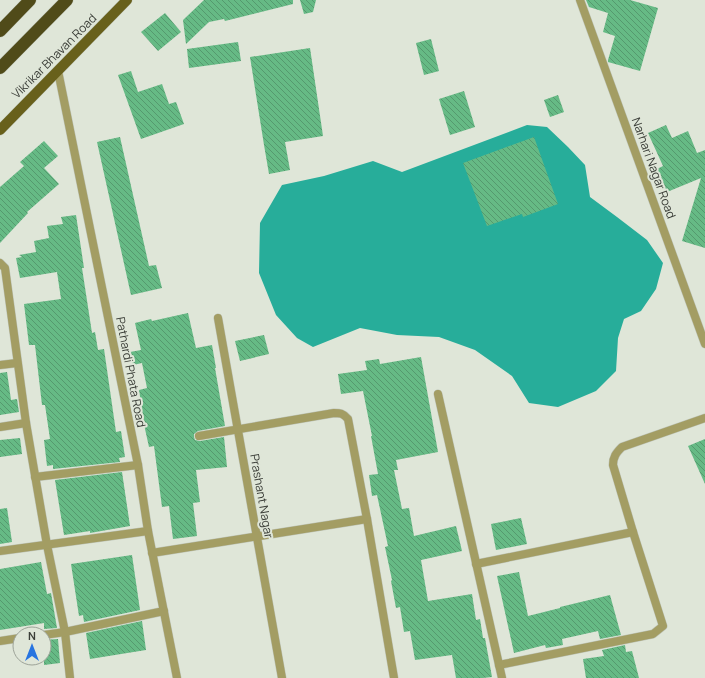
<svg xmlns="http://www.w3.org/2000/svg" width="705" height="678" font-family="Manrope,sans-serif">
	<style>
		.water { fill: #27ad9a }
		.building { fill: url(#building-back-hatch) }
		.lines { fill: none; stroke-linecap: round; stroke-linejoin: round }
		.minor-casing { stroke: #bec4b8; stroke-width: 9 }
		.tertiary-casing { stroke: #bec4b8; stroke-width: 9 }
		.primary-casing { stroke: #bec4b8; stroke-width: 11 }
		.motorway-casing { stroke: #bec4b8; stroke-width: 13 }
		.minor { stroke: #a39d63; stroke-width: 8 }
		.tertiary { stroke: #a39d63; stroke-width: 8 }
		.primary { stroke: #68601b; stroke-width: 10 }
		.motorway { stroke: #504b19; stroke-width: 12 }
		.labels { text-anchor: middle; dominant-baseline: central; stroke-width: 4; stroke-linejoin: round; paint-order: stroke }
		.street-label { font-size: 12px; fill: #3b3e38; stroke: #dfe6d8 }
	</style>
	<defs>
		<pattern id="building-back-hatch" width="6" height="6" patternUnits="userSpaceOnUse"><rect width="6" height="6" fill="#66ba85"/><path d="M-1 5l2 2M0 0l6 6M5-1l2 2" fill="none" stroke="#55996e"/></pattern>
	</defs>
	<rect width="100%" height="100%" fill="#dfe6d8"/>
	<!-- water -->
	<path class="water" d="M527,125L547,127L568,147L585,165L590,197L617,217L647,240L663,263L656,289L641,311L624,319L618,338L616,371L596,391L558,407L529,403L512,376L475,350L439,337L397,335L360,328L313,347L297,338L276,315L259,273L260,223L282,185L324,176L373,161L402,172Z"/>
	<!-- building -->
	<g class="building">
		<path d="M204,0H293V4L225,21L224,19L209,22L186,44L183,20Z"/>
		<path d="M300,0H316L313,12L304,14Z"/>
		<path d="M586,0H630L658,8L640,71L608,62V60L615,36L603,32L608,13L589,7Z"/>
		<path d="M165,13L181,32L158,51L141,32Z"/>
		<path d="M431,39L439,71L424,75L416,43Z"/>
		<path d="M238,42L241,61L189,68L187,49Z"/>
		<path d="M310,48L323,136L285,142L290,170L269,174L264,145L250,57Z"/>
		<path d="M131,71L138,92L162,84L169,104L176,102L184,124L141,139L118,75Z"/>
		<path d="M464,91L475,127L450,135L439,99Z"/>
		<path d="M558,95L564,112L550,117L544,100Z"/>
		<path d="M666,125L672,138L688,131L697,153L705,150V248L682,241L701,178L667,192L657,169L663,166L648,133Z"/>
		<path d="M120,137L149,266L156,265L162,288L131,295L97,142Z"/>
		<path d="M534,137L558,204L523,217L522,214L487,226L463,163Z"/>
		<path d="M44,141L58,156L44,168L59,184L27,212L28,213L0,243V187L24,166L20,162Z"/>
		<path d="M76,215L84,268H82L92,333L95,332L98,350L104,349L116,432L121,431L125,457L119,458L120,462L53,469V465L47,466L44,440L50,439L45,405H42L35,345H29L24,304L61,299L57,272L20,278L16,258L22,257L19,255L36,252L34,241L49,238L47,226L63,224L61,217Z"/>
		<path d="M188,313L196,348L212,345L216,368H215L225,426L198,431L194,434V437L195,440L200,441L224,437L227,467L196,470L200,502L193,503L197,536L173,539L169,506L162,507L154,446L149,447L145,429L139,390L147,388L142,363L133,365L130,352L141,350L135,323L151,319L152,321Z"/>
		<path d="M264,335L269,354L240,361L235,341Z"/>
		<path d="M421,357L438,452L396,460L398,470H394L402,509L409,508L414,536L456,526L462,551L421,560L428,601L472,594L476,620L480,619L483,638H485L492,677L483,678H456L452,655L415,660L410,631L404,632L400,607L396,608L391,581L392,580L385,547L388,546L377,495L372,496L369,475L378,474L371,436H372L363,391L341,394L338,374L367,370L365,361L379,359L380,364Z"/>
		<path d="M7,372L11,400L17,399L19,412L0,415V373Z"/>
		<path d="M20,438L22,454L0,457V440Z"/>
		<path d="M705,439V484L688,446Z"/>
		<path d="M122,472L130,526L90,533V531L64,535L55,480Z"/>
		<path d="M7,508L12,542L0,544V509Z"/>
		<path d="M521,518L527,544L496,550L491,524Z"/>
		<path d="M132,555L140,610L84,622L83,615L79,616L71,564Z"/>
		<path d="M41,562L47,594L51,593L57,628L44,629V623L0,630V569Z"/>
		<path d="M519,572L528,616L560,608V607L610,595L621,635L600,639L598,631L562,639L563,645L546,648L545,645L514,653L497,576Z"/>
		<path d="M142,621L146,650L90,659L86,633Z"/>
		<path d="M58,639L60,663L44,665V640Z"/>
		<path d="M625,645L626,652L632,651L639,678H586L583,659L604,656L602,650Z"/>
	</g>
	<g class="lines">
		<defs>
			<g id="minor">
				<path d="M58,71L138,465L148,531L177,678"/>
				<path d="M0,263L5,268L26,423L47,545L65,632L70,678"/>
				<path d="M218,318L282,678"/>
				<path d="M0,365L17,363"/>
				<path d="M438,394L502,678"/>
				<path d="M0,427L26,423"/>
				<path d="M199,436L334,413C340,413 343,413 348,419L367,519L394,678"/>
				<path d="M35,477L138,465"/>
				<path d="M0,551L148,531"/>
				<path d="M152,553L367,519"/>
				<path d="M476,564L633,532"/>
				<path d="M44,635L65,632L164,611"/>
				<path d="M0,641L20,638"/>
				<path d="M499,665L653,634L663,626L633,532L613,465C613,457 616,453 622,447L705,418"/>
			</g>
			<path id="tertiary" d="M580,0L705,344"/>
			<path id="primary" d="M0,130L127,0"/>
			<g id="motorway">
				<path d="M0,31L30,0"/>
				<path d="M0,68L67,0"/>
			</g>
		</defs>
		<!-- minor casing -->
		<use href="#minor" class="minor-casing"/>
		<!-- tertiary casing -->
		<use href="#tertiary" class="tertiary-casing"/>
		<!-- primary casing -->
		<use href="#primary" class="primary-casing"/>
		<!-- motorway casing -->
		<use href="#motorway" class="motorway-casing"/>
		<!-- minor -->
		<use href="#minor" class="minor"/>
		<!-- tertiary -->
		<use href="#tertiary" class="tertiary"/>
		<!-- primary -->
		<use href="#primary" class="primary"/>
		<!-- motorway -->
		<use href="#motorway" class="motorway"/>
	</g>
	<g class="labels">
		<!-- street labels -->
		<g class="street-label">
			<text transform="translate(54 56) rotate(-45)">Vikrikar Bhavan Road</text>
			<text transform="translate(654 168) rotate(70)">Narhari Nagar Road</text>
			<text transform="translate(131 372) rotate(79)">Pathardi Phata Road</text>
			<text transform="translate(262 496) rotate(80)">Prashant Nagar</text>
		</g>
	</g>
	<!-- north arrow -->
	<g transform="translate(32 646)"><circle r="19" fill="#dfe6d8" stroke="#9da398"/>
	<path d="M0-3L7 15L0 10L-7 15Z" fill="#2774e0"/>
	<text y="-6" font-size="11" font-weight="bold" text-anchor="middle" fill="#3b3e38">N</text>
	</g>
</svg>
